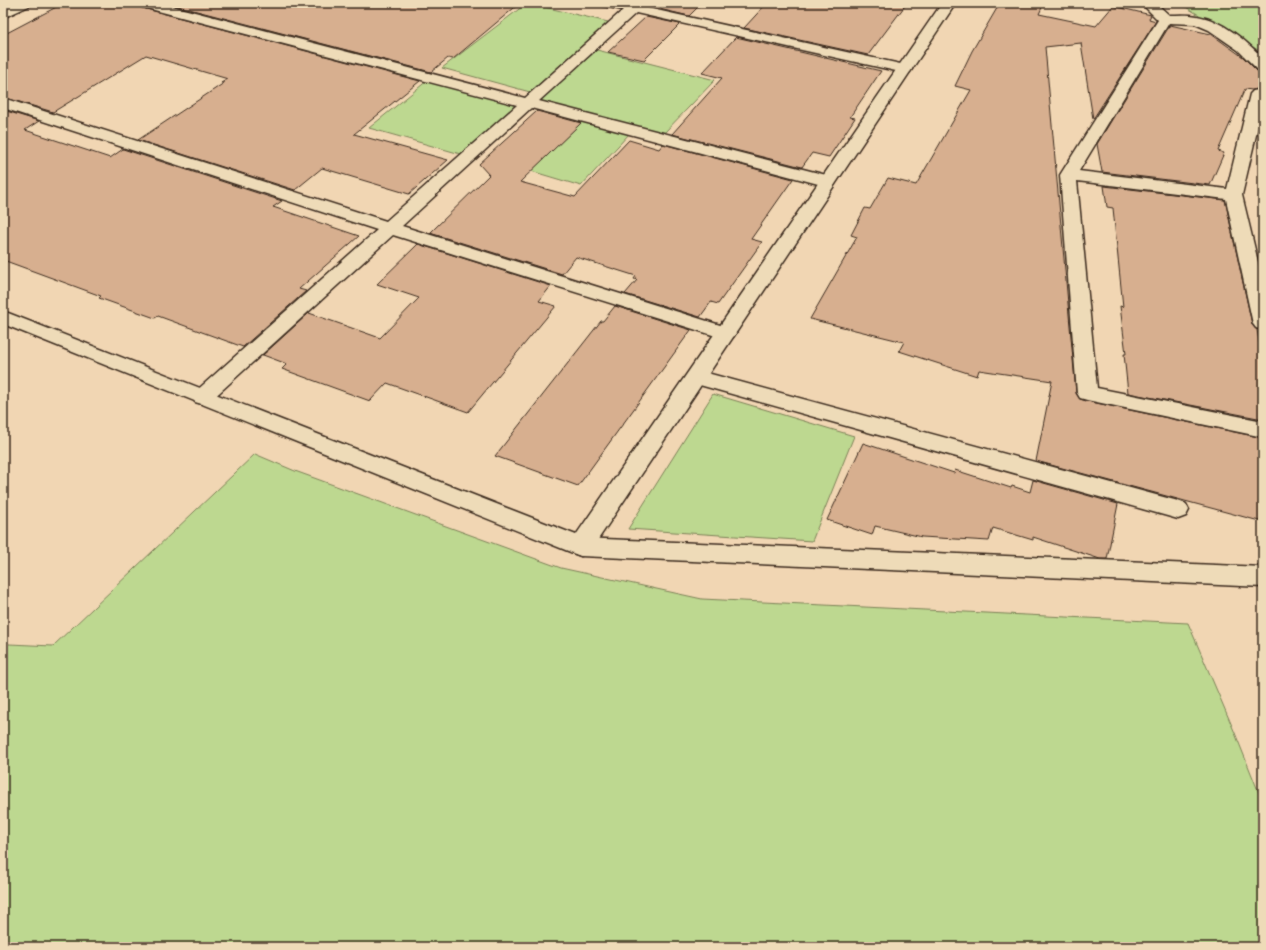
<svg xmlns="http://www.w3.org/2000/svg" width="1266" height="950" font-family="Mali,sans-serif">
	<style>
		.green { fill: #bdd890; stroke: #7c8157 }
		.building { fill: #d7af8f; stroke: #3b2a1e }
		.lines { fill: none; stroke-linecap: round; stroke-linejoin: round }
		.street-casing { stroke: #3b2a1e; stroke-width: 3 }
		.secondary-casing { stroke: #3b2a1e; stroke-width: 3 }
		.street { fill: #eedbb8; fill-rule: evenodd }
		.secondary { fill: #eedbb8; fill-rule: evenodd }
	</style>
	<rect width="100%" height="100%" fill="#f1d6b3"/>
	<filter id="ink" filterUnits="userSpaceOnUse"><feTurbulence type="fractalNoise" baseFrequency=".025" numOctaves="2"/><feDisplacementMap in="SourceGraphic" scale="8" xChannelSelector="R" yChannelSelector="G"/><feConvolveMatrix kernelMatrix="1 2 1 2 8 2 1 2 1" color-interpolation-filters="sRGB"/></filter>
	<g filter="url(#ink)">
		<!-- green -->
		<g class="green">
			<path d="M527,3L608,22L530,92L442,68Z"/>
			<path d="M1179,3H1263V53Z"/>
			<path d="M597,50L715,80L663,134L538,102Z"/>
			<path d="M428,80L519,105L464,155L369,128Z"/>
			<path d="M583,121L630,133L581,186L531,171Z"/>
			<path d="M713,394L854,436L812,541L628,529Z"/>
			<path d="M255,454L295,471L561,568L702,599L1188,623L1235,733L1263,803V947H3V640L9,644L53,646Z"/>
		</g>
		<!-- building -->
		<g class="building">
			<path d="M64,3H136L139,7L420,81L354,134L448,160L409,194L322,168L295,190L138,140L224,83H221L228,79L146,55L53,112L3,97V35Z"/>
			<path d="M166,3H520L453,59L448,58L431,72Z"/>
			<path d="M661,3H702L689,16L655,8Z"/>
			<path d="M767,3H907L868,55L744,28Z"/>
			<path d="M1000,3H1044L1039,14L1096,26L1113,6L1151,15L1149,19L1156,21L1093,119L1081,43L1045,47L1076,393L1080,399L1087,401L1263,438V522L1036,461L1052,381L979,370L977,376L899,351L904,342L810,319L857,237L851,235L865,208L870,209L888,178L916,185L971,90L955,86L972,51Z"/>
			<path d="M646,17L680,24L644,60L608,52Z"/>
			<path d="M1170,25L1211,34L1243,57L1257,71L1263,72V88L1252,90L1245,89L1218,151L1224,153L1210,185L1102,172L1097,144Z"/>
			<path d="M736,37L881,71L850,117L855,118L829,157L812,153L802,167L672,134L722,78L702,73Z"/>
			<path d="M3,110L39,121L25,130L110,158L123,149L282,201L273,207L359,236L299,289L306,291L243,347L158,316L155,318L99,298L101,296L3,260Z"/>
			<path d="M537,111L581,123L520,182L575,197L629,140L659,149L663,144L793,179L751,239L762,242L718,304L711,302L700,317L625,294L637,280L634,279L636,276L576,257L562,274L430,233L489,175L479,164Z"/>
			<path d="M1104,186L1225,200L1252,324L1257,330L1263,362V419L1128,393L1124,354H1126L1120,306L1123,307L1113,208L1107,207Z"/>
			<path d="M418,244L551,286L539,301L556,306L468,412L387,383L370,401L282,369L287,364L263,355L309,313L380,338L419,298L377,284Z"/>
			<path d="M615,306L691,330L578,486L495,456L601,321H603Z"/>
			<path d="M863,443L954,473L955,470L1011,488L1012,486L1030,492L1033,480L1118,504L1107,559H1100L1033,537V540L993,528L989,541L922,537L875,526L872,535L827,520Z"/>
		</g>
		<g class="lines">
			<defs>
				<g id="street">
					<path d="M137,3H160L525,98L623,10L604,6L602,3H646L643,7L905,65L910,66L912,69L910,72L905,73L636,13L539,101L834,177L836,181L834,185L828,186L822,185L531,108L402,226L733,329L736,333L733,337L726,339L719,337L393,235L209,402L202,404L195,402L192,397L195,392L377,230L3,108V98L386,221L517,105L139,6Z"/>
					<path d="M1141,3H1156L1169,15C1178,15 1188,14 1197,16C1222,20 1245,40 1263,58V71L1258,70L1238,50L1209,30L1195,24L1169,23L1079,171L1227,189L1250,94L1253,91L1263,89V105L1242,195L1263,283V330L1256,328L1253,324L1226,199L1077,181L1097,388L1263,421V437L1087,400L1080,398L1077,393L1060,175L1158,20Z"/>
					<path d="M696,370L1178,501L1186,504L1189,510L1186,516L1178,519L689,382L686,377L689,372Z"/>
					<path d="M581,538L1263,567V587L581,556L573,553L569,547L573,541Z"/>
				</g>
				<g id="secondary">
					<path d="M14,3H31L29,6L3,18V9Z"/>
					<path d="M942,3H956L589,553L581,556L573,553L3,324V311L576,535Z"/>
				</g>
			</defs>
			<!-- street casing -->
			<use href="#street" class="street-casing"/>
			<!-- secondary casing -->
			<use href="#secondary" class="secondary-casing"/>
			<!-- street -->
			<use href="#street" class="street"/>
			<!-- secondary -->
			<use href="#secondary" class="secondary"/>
		</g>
	</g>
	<!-- margin -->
	<rect width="1266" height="950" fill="none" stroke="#eedbb8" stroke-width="16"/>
	<rect x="8" y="8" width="1250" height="934" fill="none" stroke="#3b2a1e" stroke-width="1.5" filter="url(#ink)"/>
</svg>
